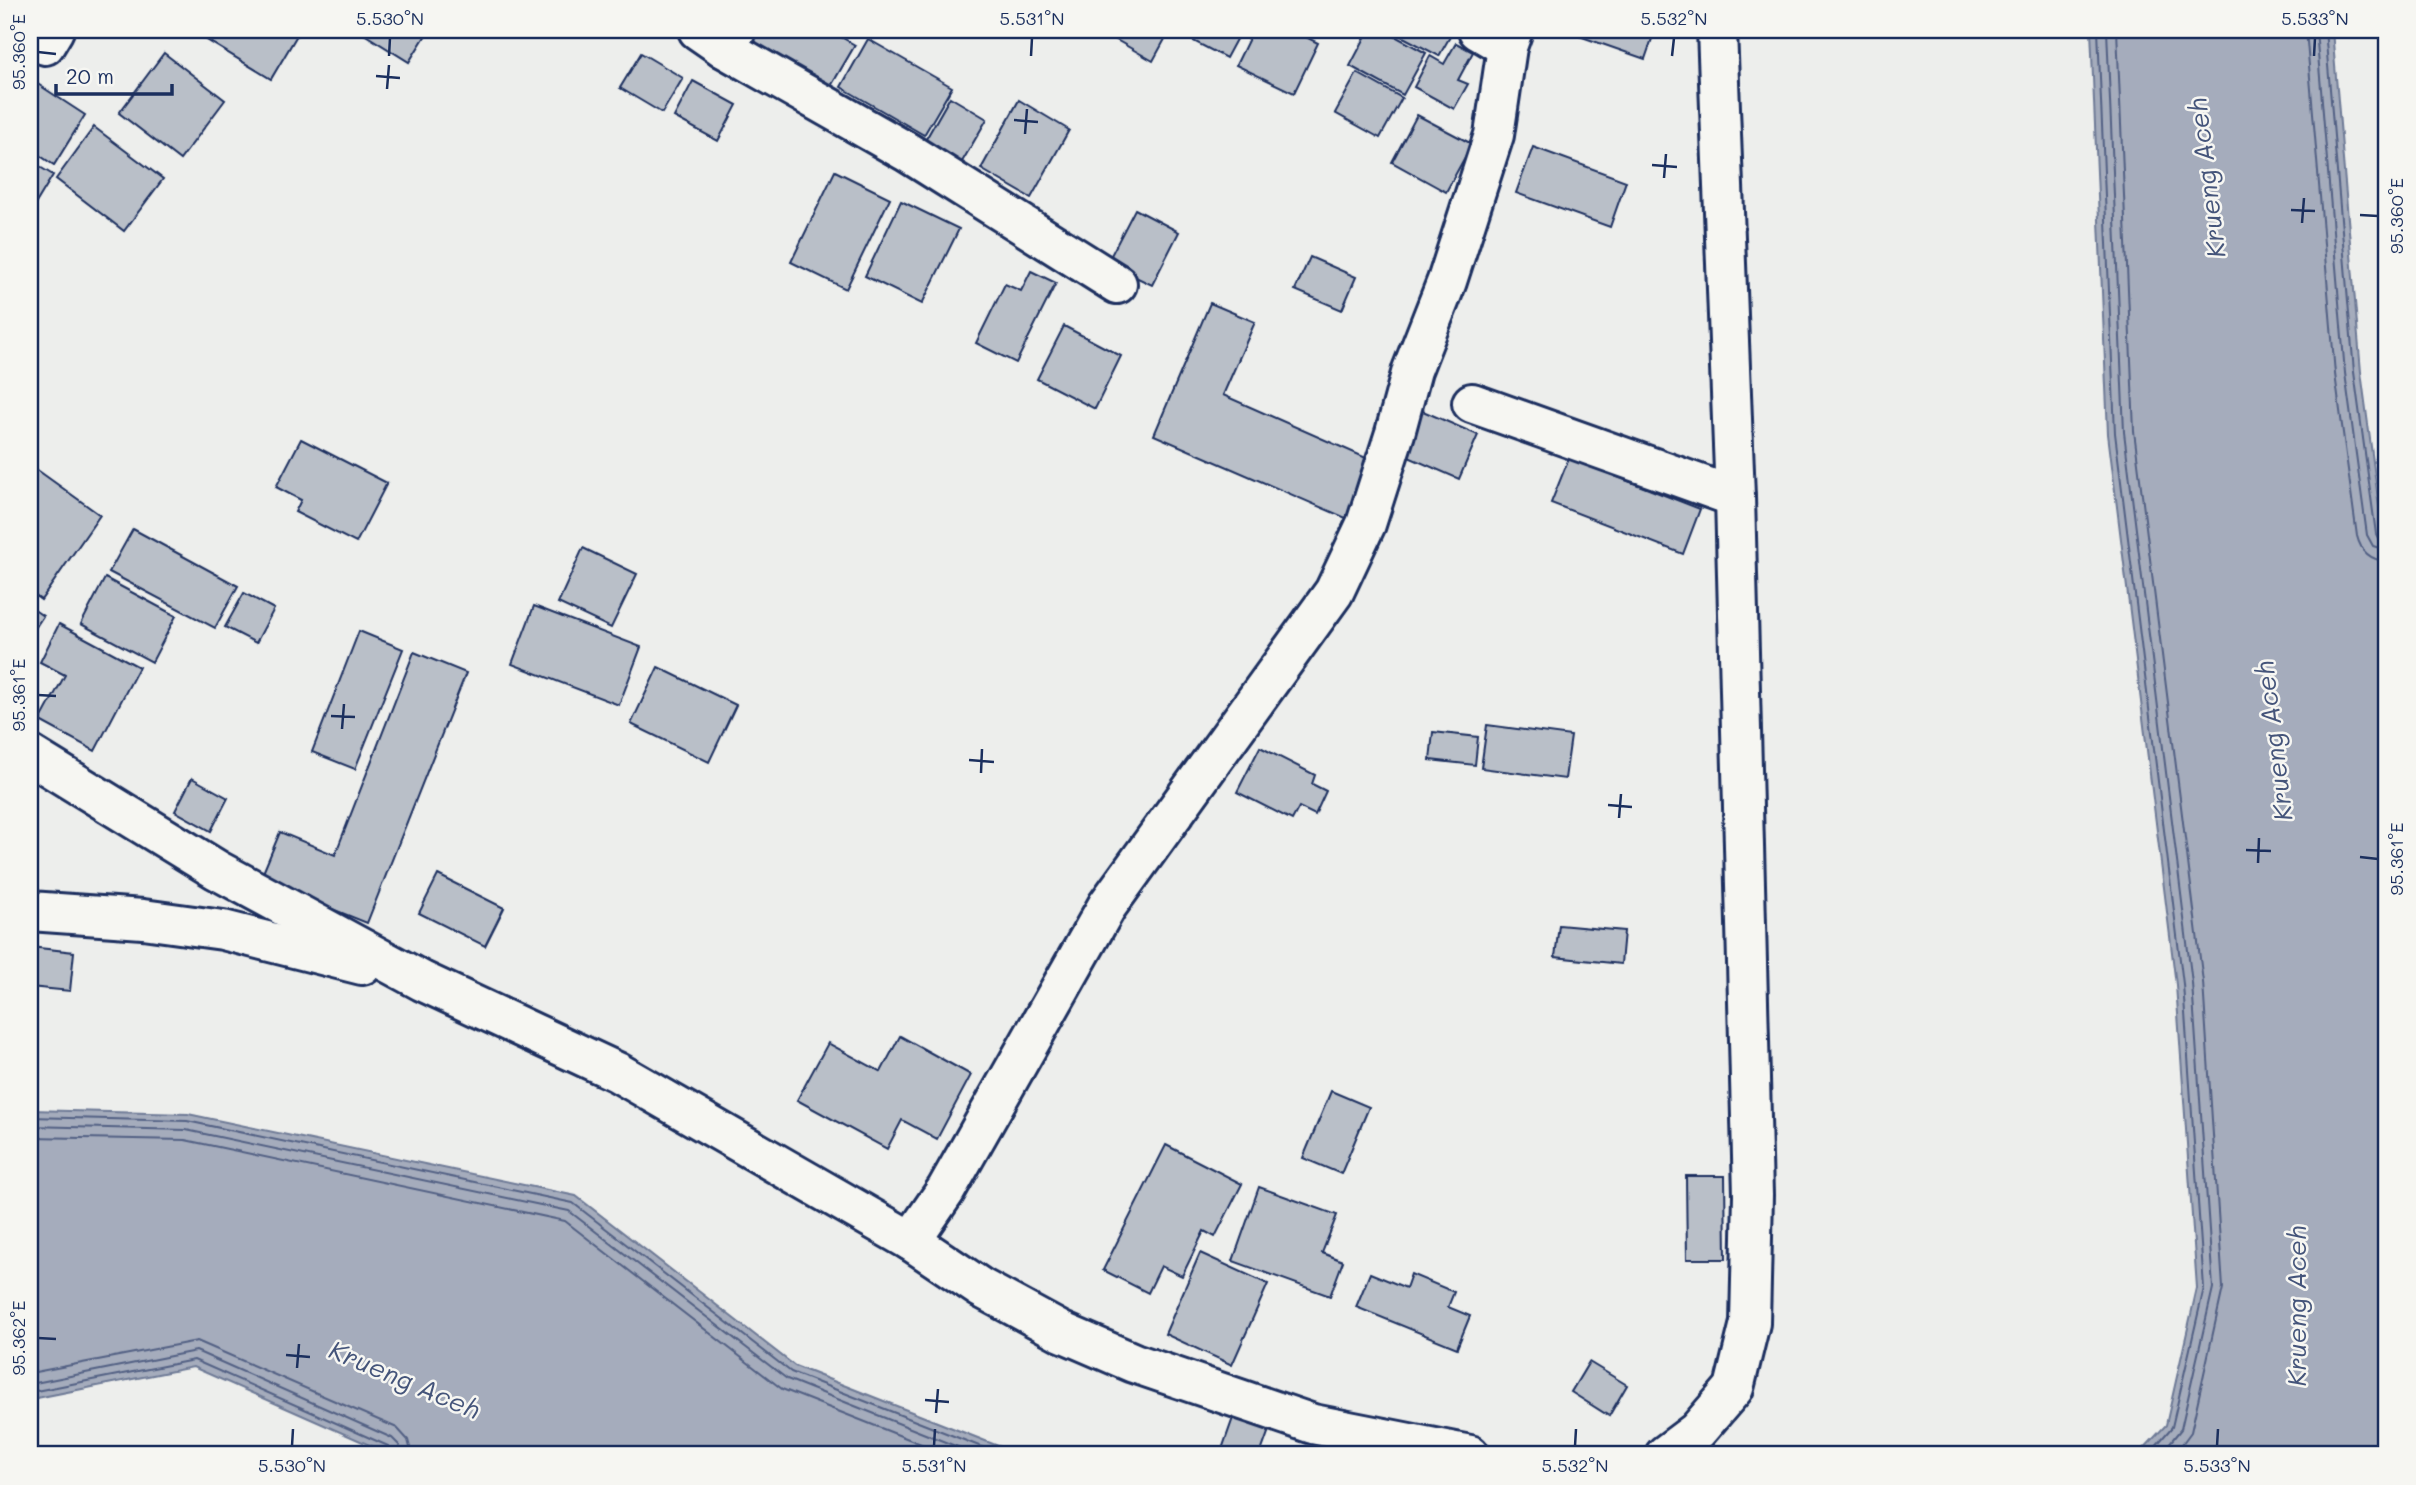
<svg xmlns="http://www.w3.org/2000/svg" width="2416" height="1485" font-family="Mali,sans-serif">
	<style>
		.water { fill: #a5acbc; stroke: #6e7a96; stroke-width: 2 }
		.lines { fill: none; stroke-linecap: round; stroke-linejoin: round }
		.shore { stroke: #526184; stroke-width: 2 }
		.building { fill: #b9bfc8; stroke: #1b2f5e; stroke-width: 2 }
		.minor-casing { stroke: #1b2f5e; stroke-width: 44 }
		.minor { stroke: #f6f6f2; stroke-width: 38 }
		.ticks { fill: none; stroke: #1b2f5e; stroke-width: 2.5 }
		.labels { text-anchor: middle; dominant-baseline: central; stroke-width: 5; stroke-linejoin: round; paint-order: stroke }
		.water-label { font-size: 26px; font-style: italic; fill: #44547a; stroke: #f6f6f2 }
		.neatline { fill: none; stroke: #1b2f5e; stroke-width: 2.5 }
		.ticks-label { font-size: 18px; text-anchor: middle; fill: #1b2f5e }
	</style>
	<rect width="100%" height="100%" fill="#edeeec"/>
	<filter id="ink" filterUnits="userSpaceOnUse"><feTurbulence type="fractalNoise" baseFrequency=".0143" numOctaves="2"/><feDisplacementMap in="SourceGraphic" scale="14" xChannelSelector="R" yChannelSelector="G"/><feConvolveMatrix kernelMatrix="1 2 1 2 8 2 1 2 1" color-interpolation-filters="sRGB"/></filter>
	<g filter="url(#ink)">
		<!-- water -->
		<g class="water">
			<path d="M2091,30H2332L2361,372L2386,559V1455H2138L2166,1425L2197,1288L2176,985L2108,434Z"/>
			<path d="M30,1110L188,1114L576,1196L795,1366L1021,1455H392L193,1367L37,1398L30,1405Z"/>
		</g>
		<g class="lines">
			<!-- shore -->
			<g class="shore">
				<path d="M2098,30L2115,433L2183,984L2204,1288L2172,1427L2148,1455"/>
				<path d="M2107,30L2124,432L2192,983L2213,1288L2181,1429L2160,1455"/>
				<path d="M2117,30L2134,431L2203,982L2223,1288L2191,1432L2174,1455"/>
				<path d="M2306,30L2335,374L2357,536C2361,552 2370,560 2386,561"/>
				<path d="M2316,30L2345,373L2367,535L2373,546L2386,550"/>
				<path d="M2325,30L2354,372L2376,534L2379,540L2386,541"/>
				<path d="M30,1117L187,1121L573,1203L791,1372L1002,1455"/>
				<path d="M30,1126L186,1130L569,1211L787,1379L978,1455"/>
				<path d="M30,1137L185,1140L565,1221L782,1389L949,1455"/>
				<path d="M30,1373L197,1341L397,1428L408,1440L412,1455"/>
				<path d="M30,1384L196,1351L392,1438L399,1445L402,1455"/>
				<path d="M30,1395L36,1391L194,1360L388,1446L392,1450L393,1455"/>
			</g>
		</g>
		<!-- building -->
		<g class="building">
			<path d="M199,30H300L271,79L197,34Z"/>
			<path d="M367,30H429L409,62L364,34Z"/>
			<path d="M758,30H829L855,45L824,98L746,50Z"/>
			<path d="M1099,30H1170L1153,61Z"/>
			<path d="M1184,30H1241L1226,58L1182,35Z"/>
			<path d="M1253,30H1292L1318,43L1294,93L1236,65Z"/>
			<path d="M1369,30H1384L1426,53L1403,95L1350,66Z"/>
			<path d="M1390,30H1441L1451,35L1439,56Z"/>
			<path d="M1562,30H1655L1645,59Z"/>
			<path d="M868,39L952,87L924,135L841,87Z"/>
			<path d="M1456,43L1473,52L1458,80L1468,84L1454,109L1414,87L1430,56L1444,64Z"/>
			<path d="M164,53L225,100L180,160L119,113Z"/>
			<path d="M641,53L683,78L662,113L620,88Z"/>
			<path d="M1357,73L1402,98L1380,138L1335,113Z"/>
			<path d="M30,79L85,115L54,165L30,149Z"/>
			<path d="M693,81L737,105L718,141L674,117Z"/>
			<path d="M950,97L987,119L959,167L922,146Z"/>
			<path d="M1019,100L1069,130L1031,198L981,169Z"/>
			<path d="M1417,115L1472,144L1446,192L1392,162Z"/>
			<path d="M94,127L163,179L124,231L56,179Z"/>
			<path d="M1533,147L1626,181L1610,227L1516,193Z"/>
			<path d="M30,161L53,175L30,213Z"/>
			<path d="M835,171L890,198L846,289L791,262Z"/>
			<path d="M901,201L959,229L922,304L865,276Z"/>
			<path d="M1135,209L1179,232L1152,285L1107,263Z"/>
			<path d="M1310,257L1356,277L1342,310L1295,290Z"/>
			<path d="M1031,271L1056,283L1016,363L976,343L1005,284L1021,291Z"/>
			<path d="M1210,303L1255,322L1223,395L1373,461L1348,519L1154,435Z"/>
			<path d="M1064,326L1121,356L1095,409L1037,379Z"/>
			<path d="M1416,408L1478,435L1459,479L1397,452Z"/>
			<path d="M301,439L387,483L356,543L295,512L301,500L276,487Z"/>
			<path d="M1569,458L1700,509L1683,554L1551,503Z"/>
			<path d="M36,469L100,515L41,600L30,592V478Z"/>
			<path d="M133,529L238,586L215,628L109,572Z"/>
			<path d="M583,548L637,574L611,628L558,603Z"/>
			<path d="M105,578L176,616L152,662L81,624Z"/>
			<path d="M244,593L274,609L256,643L225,627Z"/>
			<path d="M534,606L641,647L619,705L512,664Z"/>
			<path d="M30,607L43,616L30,636Z"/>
			<path d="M59,624L139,667L95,751L40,721L65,675L40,662Z"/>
			<path d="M359,631L403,649L355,769L312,752Z"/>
			<path d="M414,652L466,673L367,923L260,880L280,832L335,855Z"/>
			<path d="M658,667L736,705L709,762L631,724Z"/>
			<path d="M1487,725L1571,736L1565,779L1481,768Z"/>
			<path d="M1433,732L1478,737L1475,765L1430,760Z"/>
			<path d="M1260,747L1315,775L1312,784L1326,791L1315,815L1299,807L1292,820L1237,792Z"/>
			<path d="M192,778L228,798L211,831L175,811Z"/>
			<path d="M438,875L504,908L485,946L419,913Z"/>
			<path d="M1559,925L1624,931L1621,964L1555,957Z"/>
			<path d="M30,947L74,952L70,991L30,987Z"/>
			<path d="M900,1036L971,1075L937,1139L902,1120L887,1149L797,1100L828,1043L881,1072Z"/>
			<path d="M1331,1091L1369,1107L1341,1174L1303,1158Z"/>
			<path d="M1166,1145L1242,1184L1215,1237L1204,1231L1182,1276L1161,1266L1148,1293L1103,1270Z"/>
			<path d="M1686,1176H1725L1726,1259H1687Z"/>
			<path d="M1259,1187L1337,1215L1322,1253L1343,1261L1330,1296L1233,1261Z"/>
			<path d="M1200,1253L1268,1284L1232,1365L1165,1334Z"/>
			<path d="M1370,1273L1406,1288L1411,1274L1454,1292L1448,1307L1470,1316L1457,1348L1356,1307Z"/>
			<path d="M1589,1362L1627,1385L1609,1416L1571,1392Z"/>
			<path d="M1233,1418L1269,1430L1260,1455H1220Z"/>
		</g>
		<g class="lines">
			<defs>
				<g id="minor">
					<path d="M698,30L724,48"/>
					<path d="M736,30L724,48L907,152L1117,284"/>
					<path d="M1478,30L1507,47"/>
					<path d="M45,45L54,30"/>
					<path d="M1472,403L1735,497"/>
					<path d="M30,755L217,870L422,981L617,1072L911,1241L981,1288L1062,1332L1134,1363L1313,1424L1470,1455"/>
					<path d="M30,911L143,919L223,930L362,965"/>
					<path d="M911,1241L946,1190L1107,906L1334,592L1366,524L1395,433L1412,370L1447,281L1494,135L1507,47L1513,30"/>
					<path d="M1665,1455L1697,1431L1734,1388L1750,1323L1753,1195L1735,497L1717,30"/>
				</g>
			</defs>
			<!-- minor casing -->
			<use href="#minor" class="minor-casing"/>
			<!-- minor -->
			<use href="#minor" class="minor"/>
		</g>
	</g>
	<!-- ticks -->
	<path class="ticks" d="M38,52L56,54M389,56L390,38M1031,56L1032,38M1672,56L1674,38M2314,56L2315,38M376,76L400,78M387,89L389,65M1014,120L1038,122M1025,134L1027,109M1652,165L1677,167M1664,178L1666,154M2291,210L2315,211M2360,215L2378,216M2302,223L2304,198M38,695L56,696M331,716L355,717M342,729L344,704M969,760L994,762M981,773L982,749M1608,805L1632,807M1619,818L1621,794M2246,850L2271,851M2360,857L2378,859M2258,863L2259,838M38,1338L56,1339M286,1355L310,1357M297,1368L299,1344M925,1400L949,1402M936,1413L938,1389M292,1446L293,1429M934,1446L935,1429M1575,1446L1576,1429M2217,1446L2218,1429"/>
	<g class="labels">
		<!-- water labels -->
		<g class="water-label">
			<text transform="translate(2206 178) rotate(-97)">Krueng Aceh</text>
			<text transform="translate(2273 741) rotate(-97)">Krueng Aceh</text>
			<text transform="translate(2296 1306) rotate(-90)">Krueng Aceh</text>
			<text transform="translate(405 1379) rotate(23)">Krueng Aceh</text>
		</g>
	</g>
	<!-- margin -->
	<rect width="2416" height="1485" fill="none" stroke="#f6f6f2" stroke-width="77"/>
	<!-- scale -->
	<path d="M56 84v10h116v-10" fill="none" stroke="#1b2f5e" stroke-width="3.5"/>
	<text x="66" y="84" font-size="21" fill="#1b2f5e" stroke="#f6f6f2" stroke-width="5" paint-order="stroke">20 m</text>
	<rect x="38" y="38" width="2340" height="1408" class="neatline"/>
	<g class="ticks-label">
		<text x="390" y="25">5.530°N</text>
		<text x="1032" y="25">5.531°N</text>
		<text x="1674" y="25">5.532°N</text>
		<text x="2315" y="25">5.533°N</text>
		<text transform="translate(19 52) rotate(-90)" y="6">95.360°E</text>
		<text transform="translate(2397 216) rotate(-90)" y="6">95.360°E</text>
		<text transform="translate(19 695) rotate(-90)" y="6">95.361°E</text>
		<text transform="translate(2397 859) rotate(-90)" y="6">95.361°E</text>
		<text transform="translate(19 1338) rotate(-90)" y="6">95.362°E</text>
		<text x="292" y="1472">5.530°N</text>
		<text x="934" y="1472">5.531°N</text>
		<text x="1575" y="1472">5.532°N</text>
		<text x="2217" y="1472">5.533°N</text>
	</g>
</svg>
